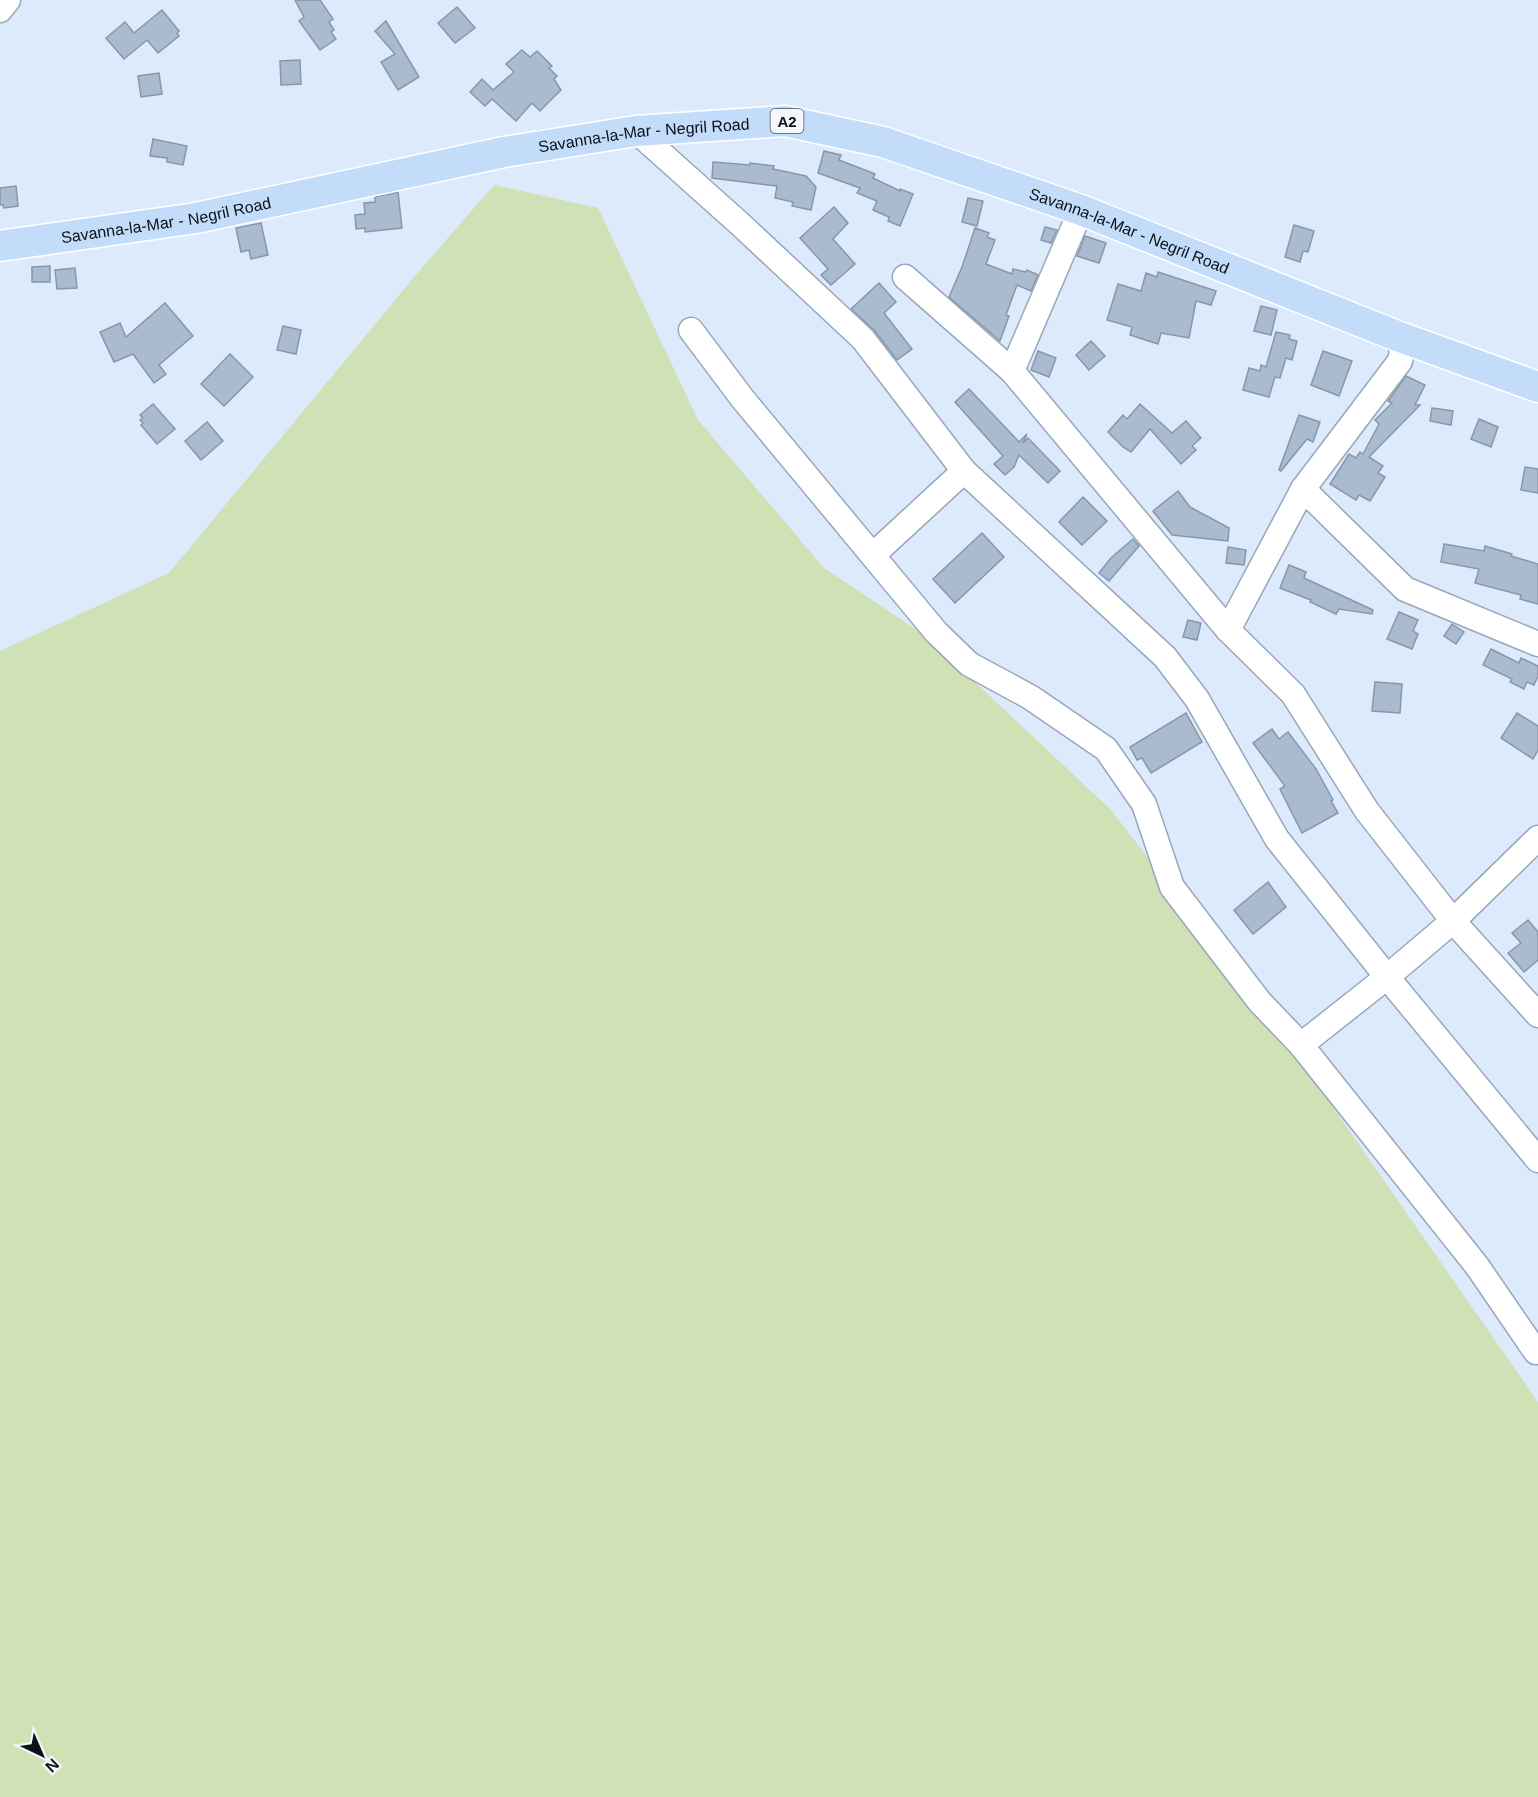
<svg xmlns="http://www.w3.org/2000/svg" width="1538" height="1797" font-family="Helvetica,sans-serif">
	<style>
		.green { fill: #cfe1b5 }
		.building { fill: #aabbcf; stroke: #8797ab; stroke-width: 1.5 }
		.lines { fill: none; stroke-linecap: round; stroke-linejoin: round }
		.minor-casing { stroke: #97a7bb; stroke-width: 27 }
		.major-casing { stroke: #fff; stroke-width: 33 }
		.minor { stroke: #fff; stroke-width: 24 }
		.major { stroke: #c3dcfa; stroke-width: 30 }
		.labels { text-anchor: middle; dominant-baseline: central; stroke-width: 5; stroke-linejoin: round; paint-order: stroke }
		.shield { fill: #f3f6fa; stroke: #51565c; stroke-width: 1.5 }
		.shield-label { font-size: 15px; font-weight: bold; fill: #0b1118 }
		.street-label { font-size: 16px; fill: #0b1118; stroke: #f3f6fa }
	</style>
	<rect width="100%" height="100%" fill="#dceafb"/>
	<!-- green -->
	<path class="green" d="M494,185L598,208L698,420L824,568L927,637L1111,810L1259,1001L1538,1402V1797H0V651L169,573L420,270Z"/>
	<!-- building -->
	<g class="building">
		<path d="M295,0H320L333,19L329,22L334,30L331,32L336,39L320,50L299,21L304,17Z"/>
		<path d="M457,7L475,28L455,43L438,23Z"/>
		<path d="M162,10L179,31L177,33L179,36L158,53L147,40L124,59L106,38L125,22L134,33Z"/>
		<path d="M386,21L419,77L398,90L381,62L395,54L375,31Z"/>
		<path d="M522,50L530,57L537,51L552,66L549,68L557,76L554,79L561,90L540,111L532,103L516,121L492,99L485,106L470,92L482,79L493,90L514,72L506,64Z"/>
		<path d="M300,60L301,84L281,85L280,61Z"/>
		<path d="M159,73L162,94L141,97L138,76Z"/>
		<path d="M153,139L187,146L183,165L167,162V158L150,156Z"/>
		<path d="M824,151L841,155L839,160L875,174L873,178L900,191V189L913,194L900,226L888,221L889,217L873,210L877,201L857,193L860,188L818,173Z"/>
		<path d="M713,162L750,165V163L774,166L773,169L806,176L816,187L811,210L792,206L793,202L775,198L777,186L712,178Z"/>
		<path d="M16,186L18,206L4,208L3,205H0V188Z"/>
		<path d="M398,192L402,228L365,232V228L356,229L355,215L365,214L364,203L375,202V197Z"/>
		<path d="M968,198L983,201L977,226L962,222Z"/>
		<path d="M834,207L848,223L833,239L855,264L831,285L821,275L828,269L800,238Z"/>
		<path d="M261,223L268,255L251,259L249,250L241,252L236,228Z"/>
		<path d="M1294,225L1314,231L1308,252L1303,251L1300,262L1285,257Z"/>
		<path d="M1045,227L1057,230L1051,243L1041,240Z"/>
		<path d="M975,228L989,233L987,237L995,240L986,264L1012,274L1013,269L1026,272L1027,270L1038,275L1031,291L1017,285L1006,315L1009,316L1000,341L949,297L962,267Z"/>
		<path d="M1085,236L1106,243L1099,263L1077,256Z"/>
		<path d="M50,266V282H32V267Z"/>
		<path d="M75,268L77,288L57,289L55,270Z"/>
		<path d="M1158,272L1216,291L1211,305L1196,301L1189,338L1161,333L1158,344L1130,335L1132,327L1107,320L1118,284L1141,291L1146,273L1157,277Z"/>
		<path d="M879,283L896,302L884,313L912,349L897,360L874,330L851,309Z"/>
		<path d="M165,303L193,336L159,365L166,374L154,383L133,354L114,362L100,332L120,323L126,337Z"/>
		<path d="M1261,306L1277,310L1271,335L1254,331Z"/>
		<path d="M283,326L301,330L296,354L277,350Z"/>
		<path d="M1276,332L1290,335L1289,339L1297,341L1292,360L1286,358L1280,378L1275,377L1269,397L1243,390L1249,368L1260,371L1261,365L1266,367Z"/>
		<path d="M1091,341L1105,356L1089,370L1076,355Z"/>
		<path d="M1038,351L1056,358L1049,377L1031,370Z"/>
		<path d="M1323,351L1352,361L1339,396L1311,385Z"/>
		<path d="M230,354L253,377L224,406L201,384Z"/>
		<path d="M1406,376L1425,385L1415,405H1420L1369,457L1383,466L1378,473L1385,477L1370,501L1359,495L1356,500L1330,484L1349,454L1356,458L1360,452L1363,454L1379,424L1375,420L1392,403L1388,401Z"/>
		<path d="M969,389L1019,442L1027,434L1023,443L1028,438L1060,471L1048,483L1019,455L1014,467L1005,475L994,464L1003,456L955,402Z"/>
		<path d="M153,404L175,429L157,444L141,425L143,423L140,420L143,418L140,415Z"/>
		<path d="M1140,404L1172,433L1186,421L1201,438L1192,446L1196,450L1181,464L1150,429L1131,452L1123,447L1108,432L1123,415L1127,419Z"/>
		<path d="M1432,408L1453,411L1451,425L1430,421Z"/>
		<path d="M1299,415L1320,422L1313,442L1307,439L1281,471L1279,470Z"/>
		<path d="M1479,419L1498,427L1491,447L1471,439Z"/>
		<path d="M207,422L223,441L201,460L185,441Z"/>
		<path d="M1525,467L1538,469V493L1521,490Z"/>
		<path d="M1178,491L1190,507L1229,528L1228,541L1172,535L1153,511Z"/>
		<path d="M1083,497L1107,521L1082,545L1059,522Z"/>
		<path d="M982,533L1004,557L955,603L933,579Z"/>
		<path d="M1133,539L1139,546L1109,581L1099,573L1111,558Z"/>
		<path d="M1444,544L1484,551L1485,546L1512,554L1511,556L1538,564V604L1520,599L1521,595L1475,583L1479,569L1441,562Z"/>
		<path d="M1228,547L1246,550L1244,565L1226,563Z"/>
		<path d="M1289,565L1306,572L1304,578L1373,610L1372,614L1339,609L1336,614L1310,602L1311,600L1280,588Z"/>
		<path d="M1399,612L1418,620L1413,631L1418,634L1412,649L1387,639Z"/>
		<path d="M1188,620L1201,623L1197,640L1183,637Z"/>
		<path d="M1452,624L1464,632L1456,644L1444,636Z"/>
		<path d="M1491,649L1519,663L1521,658L1538,666V676L1534,685L1527,682L1524,689L1510,682L1512,679L1483,665Z"/>
		<path d="M1375,682L1402,684L1400,713L1372,711Z"/>
		<path d="M1186,713L1202,742L1151,773L1142,758L1137,760L1130,747Z"/>
		<path d="M1517,713L1538,726V750L1533,759L1501,738Z"/>
		<path d="M1272,729L1279,739L1288,732L1316,769L1333,800L1331,801L1338,813L1302,833L1280,789L1285,786L1253,743Z"/>
		<path d="M1268,882L1286,907L1253,934L1234,910Z"/>
		<path d="M1528,920L1538,932V960L1524,972L1508,953L1521,943L1512,933Z"/>
	</g>
	<g class="lines">
		<defs>
			<g id="minor">
				<path d="M0,10L8,0"/>
				<path d="M636,131L740,224L863,339L964,471L1165,657L1197,699L1277,839L1387,977L1538,1160"/>
				<path d="M905,277L1012,371L1228,630L1293,694L1367,811L1453,921L1538,1015"/>
				<path d="M691,330L742,398L936,632L969,664L1030,697L1106,749L1144,804L1172,887L1259,1001L1301,1045L1477,1266L1536,1352"/>
				<path d="M1012,371L1081,210"/>
				<path d="M1303,489L1400,361L1402,351L1397,336"/>
				<path d="M873,555L964,471"/>
				<path d="M1228,630L1303,489L1405,589L1538,644"/>
				<path d="M1301,1045L1387,977L1453,921L1538,838"/>
			</g>
			<g id="major">
				<path id="s1" d="M0,246L196,218L504,152L636,131L785,121L883,142L1081,210L1397,336L1538,387"/>
			</g>
		</defs>
		<!-- minor casing -->
		<use href="#minor" class="minor-casing"/>
		<!-- major casing -->
		<use href="#major" class="major-casing"/>
		<!-- minor -->
		<use href="#minor" class="minor"/>
		<!-- major -->
		<use href="#major" class="major"/>
	</g>
	<g class="labels">
		<!-- shield labels -->
		<rect class="shield" x="770.5" y="109" width="33" height="24" rx="4.5"/>
		<g class="shield-label">
			<text x="787" y="121">A2</text>
		</g>
		<!-- street labels -->
		<g class="street-label">
			<text stroke="none"><textPath href="#s1" startOffset="654">Savanna-la-Mar - Negril Road</textPath></text>
			<text stroke="none"><textPath href="#s1" startOffset="168">Savanna-la-Mar - Negril Road</textPath></text>
			<text stroke="none"><textPath href="#s1" startOffset="1158">Savanna-la-Mar - Negril Road</textPath></text>
		</g>
	</g>
	<!-- north arrow -->
	<g transform="translate(42 1755) rotate(136)" stroke="#f3f6fa" stroke-width="4.5" paint-order="stroke">
	<path d="M0-4.5L10 22L0 15L-10 22Z" fill="#0b1118"/>
	<text y="-9" font-size="16" font-weight="bold" text-anchor="middle" fill="#0b1118">N</text>
	</g>
</svg>
